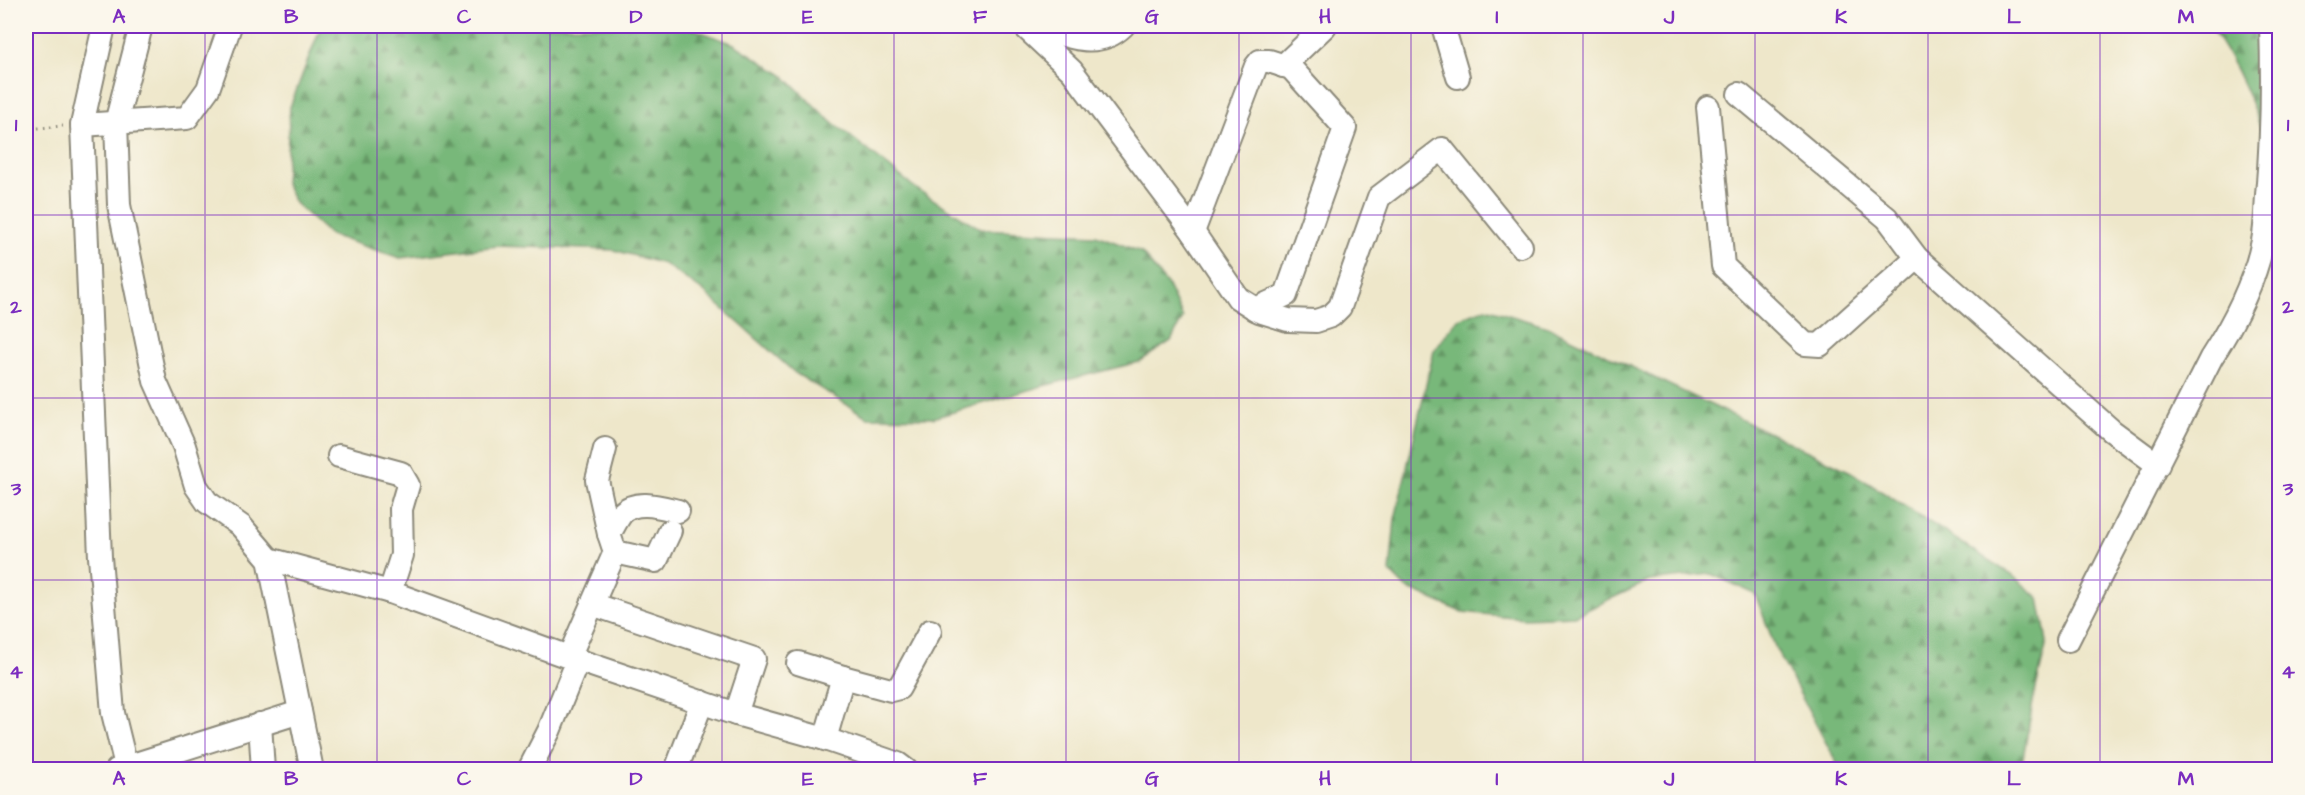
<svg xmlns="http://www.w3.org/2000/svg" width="2305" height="795" font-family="'Architects Daughter',sans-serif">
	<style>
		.forest { fill: url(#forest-firs); stroke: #527252; stroke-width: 1.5 }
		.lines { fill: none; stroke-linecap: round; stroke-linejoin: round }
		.minor-casing { stroke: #8c897a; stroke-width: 26 }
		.path { stroke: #8c897a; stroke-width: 3; stroke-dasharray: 1.5 4.5; stroke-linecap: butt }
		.minor { stroke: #fff; stroke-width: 22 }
		.grid { fill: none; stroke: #7b2cbf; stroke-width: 1.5; stroke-opacity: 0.55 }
		.neatline { fill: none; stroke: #7b2cbf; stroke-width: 2 }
		.grid-label { font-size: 20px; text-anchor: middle; font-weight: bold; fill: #7b2cbf }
	</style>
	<defs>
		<pattern id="forest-firs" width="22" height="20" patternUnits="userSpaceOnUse" patternTransform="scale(1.5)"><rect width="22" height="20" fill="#78b87a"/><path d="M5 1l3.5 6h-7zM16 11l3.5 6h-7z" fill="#639664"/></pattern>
	</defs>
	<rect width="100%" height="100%" fill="#fbf7ec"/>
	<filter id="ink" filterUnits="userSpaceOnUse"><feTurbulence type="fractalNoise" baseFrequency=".0167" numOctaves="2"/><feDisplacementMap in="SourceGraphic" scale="12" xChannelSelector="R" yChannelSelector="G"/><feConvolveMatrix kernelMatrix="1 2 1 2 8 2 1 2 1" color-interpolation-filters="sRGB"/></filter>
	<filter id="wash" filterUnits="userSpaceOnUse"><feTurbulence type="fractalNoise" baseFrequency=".008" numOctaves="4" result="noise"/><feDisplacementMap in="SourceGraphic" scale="24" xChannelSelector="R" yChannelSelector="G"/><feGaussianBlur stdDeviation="1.35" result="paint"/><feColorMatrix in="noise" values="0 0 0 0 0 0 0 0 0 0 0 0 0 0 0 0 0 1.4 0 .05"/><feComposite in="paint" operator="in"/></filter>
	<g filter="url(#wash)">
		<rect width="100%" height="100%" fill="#eee7ca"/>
		<!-- forest -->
		<g class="forest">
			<path d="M321,26H685L734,44L783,75L826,117L918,190L981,229L1096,235L1141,252L1168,286L1183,318L1171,341L1139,362L1039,387L933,418L867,417L795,373L703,291L664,264L614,250L498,246L400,258L330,235L295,203L285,183L290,107Z"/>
			<path d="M2209,26H2279V180C2260,127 2244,71 2209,26Z"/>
			<path d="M1486,308L1548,327L1851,472L2012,575L2039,598L2047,642L2034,696L2021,769H1840L1776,649L1755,594L1711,574L1649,581L1574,616L1524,618L1462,612L1406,588L1390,572L1395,519L1434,350L1458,319Z"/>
		</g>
	</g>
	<g filter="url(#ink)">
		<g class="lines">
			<defs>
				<g id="minor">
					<path d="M104,26L82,125L100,557L113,713L127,770"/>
					<path d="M141,26L116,123L119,205L155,381L184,446L196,486L207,502L241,526L269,559L312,770"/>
					<path d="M1024,26L1072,71L1193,232L1238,298L1259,311L1288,320L1316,321L1331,316L1340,307L1379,197L1442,149L1521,246"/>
					<path d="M1034,26C1065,34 1096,52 1123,26"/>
					<path d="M1443,26L1458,77"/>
					<path d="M1283,66L1325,26"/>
					<path d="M1739,94L1887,218L1917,258L2112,431L2158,465"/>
					<path d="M1708,107L1723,266L1805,344L1820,345L1917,258"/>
					<path d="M82,125L187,118L208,89L230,26"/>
					<path d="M1193,232L1256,66L1260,61H1269L1291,68L1345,128L1286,295L1255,309"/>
					<path d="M339,456L401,473L408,485L401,509L402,555L390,592"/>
					<path d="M609,534C613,528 617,519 622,513C636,499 661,507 678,511"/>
					<path d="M615,552L656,561L670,531"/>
					<path d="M269,559L390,592L574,659L736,714L825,739L898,764L906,770"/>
					<path d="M592,604L754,659L736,714"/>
					<path d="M2068,640L2211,358C2233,324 2255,281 2263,241C2266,226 2266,210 2267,195C2272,139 2273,82 2271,26"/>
					<path d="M569,657L615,552L609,534L597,480L605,449"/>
					<path d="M798,663L843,677"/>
					<path d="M260,724L263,770"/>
					<path d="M825,739L843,677L891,690L899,688L930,631"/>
					<path d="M117,770L300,712"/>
					<path d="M529,770L549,731L578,660"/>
					<path d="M676,770L702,702"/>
				</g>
			</defs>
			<!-- minor casing -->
			<use href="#minor" class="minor-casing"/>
			<!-- path -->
			<path class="path" d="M26,129L63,126"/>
			<!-- minor -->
			<use href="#minor" class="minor"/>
		</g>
	</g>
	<!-- grid -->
	<path class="grid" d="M205,26V770M377,26V770M550,26V770M722,26V770M894,26V770M1066,26V770M1239,26V770M1411,26V770M1583,26V770M1755,26V770M1928,26V770M2100,26V770M26,215H2280M26,398H2280M26,580H2280"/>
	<!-- margin -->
	<rect width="2305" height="795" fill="none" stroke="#fbf7ec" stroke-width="66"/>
	<rect x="33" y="33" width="2239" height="729" class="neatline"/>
	<g class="grid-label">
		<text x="119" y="23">A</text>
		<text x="291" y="23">B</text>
		<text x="464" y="23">C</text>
		<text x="636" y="23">D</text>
		<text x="808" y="23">E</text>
		<text x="980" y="23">F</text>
		<text x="1152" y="23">G</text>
		<text x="1325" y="23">H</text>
		<text x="1497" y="23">I</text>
		<text x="1669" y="23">J</text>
		<text x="1841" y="23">K</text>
		<text x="2014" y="23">L</text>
		<text x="2186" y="23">M</text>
		<text x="16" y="131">1</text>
		<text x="2288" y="131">1</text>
		<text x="16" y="313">2</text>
		<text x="2288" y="313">2</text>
		<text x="16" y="495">3</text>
		<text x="2288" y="495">3</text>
		<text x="16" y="678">4</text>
		<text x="2288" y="678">4</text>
		<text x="119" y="785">A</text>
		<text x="291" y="785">B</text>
		<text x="464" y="785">C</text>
		<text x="636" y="785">D</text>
		<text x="808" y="785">E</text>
		<text x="980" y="785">F</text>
		<text x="1152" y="785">G</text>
		<text x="1325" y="785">H</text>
		<text x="1497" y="785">I</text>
		<text x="1669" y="785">J</text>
		<text x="1841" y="785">K</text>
		<text x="2014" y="785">L</text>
		<text x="2186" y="785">M</text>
	</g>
</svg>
